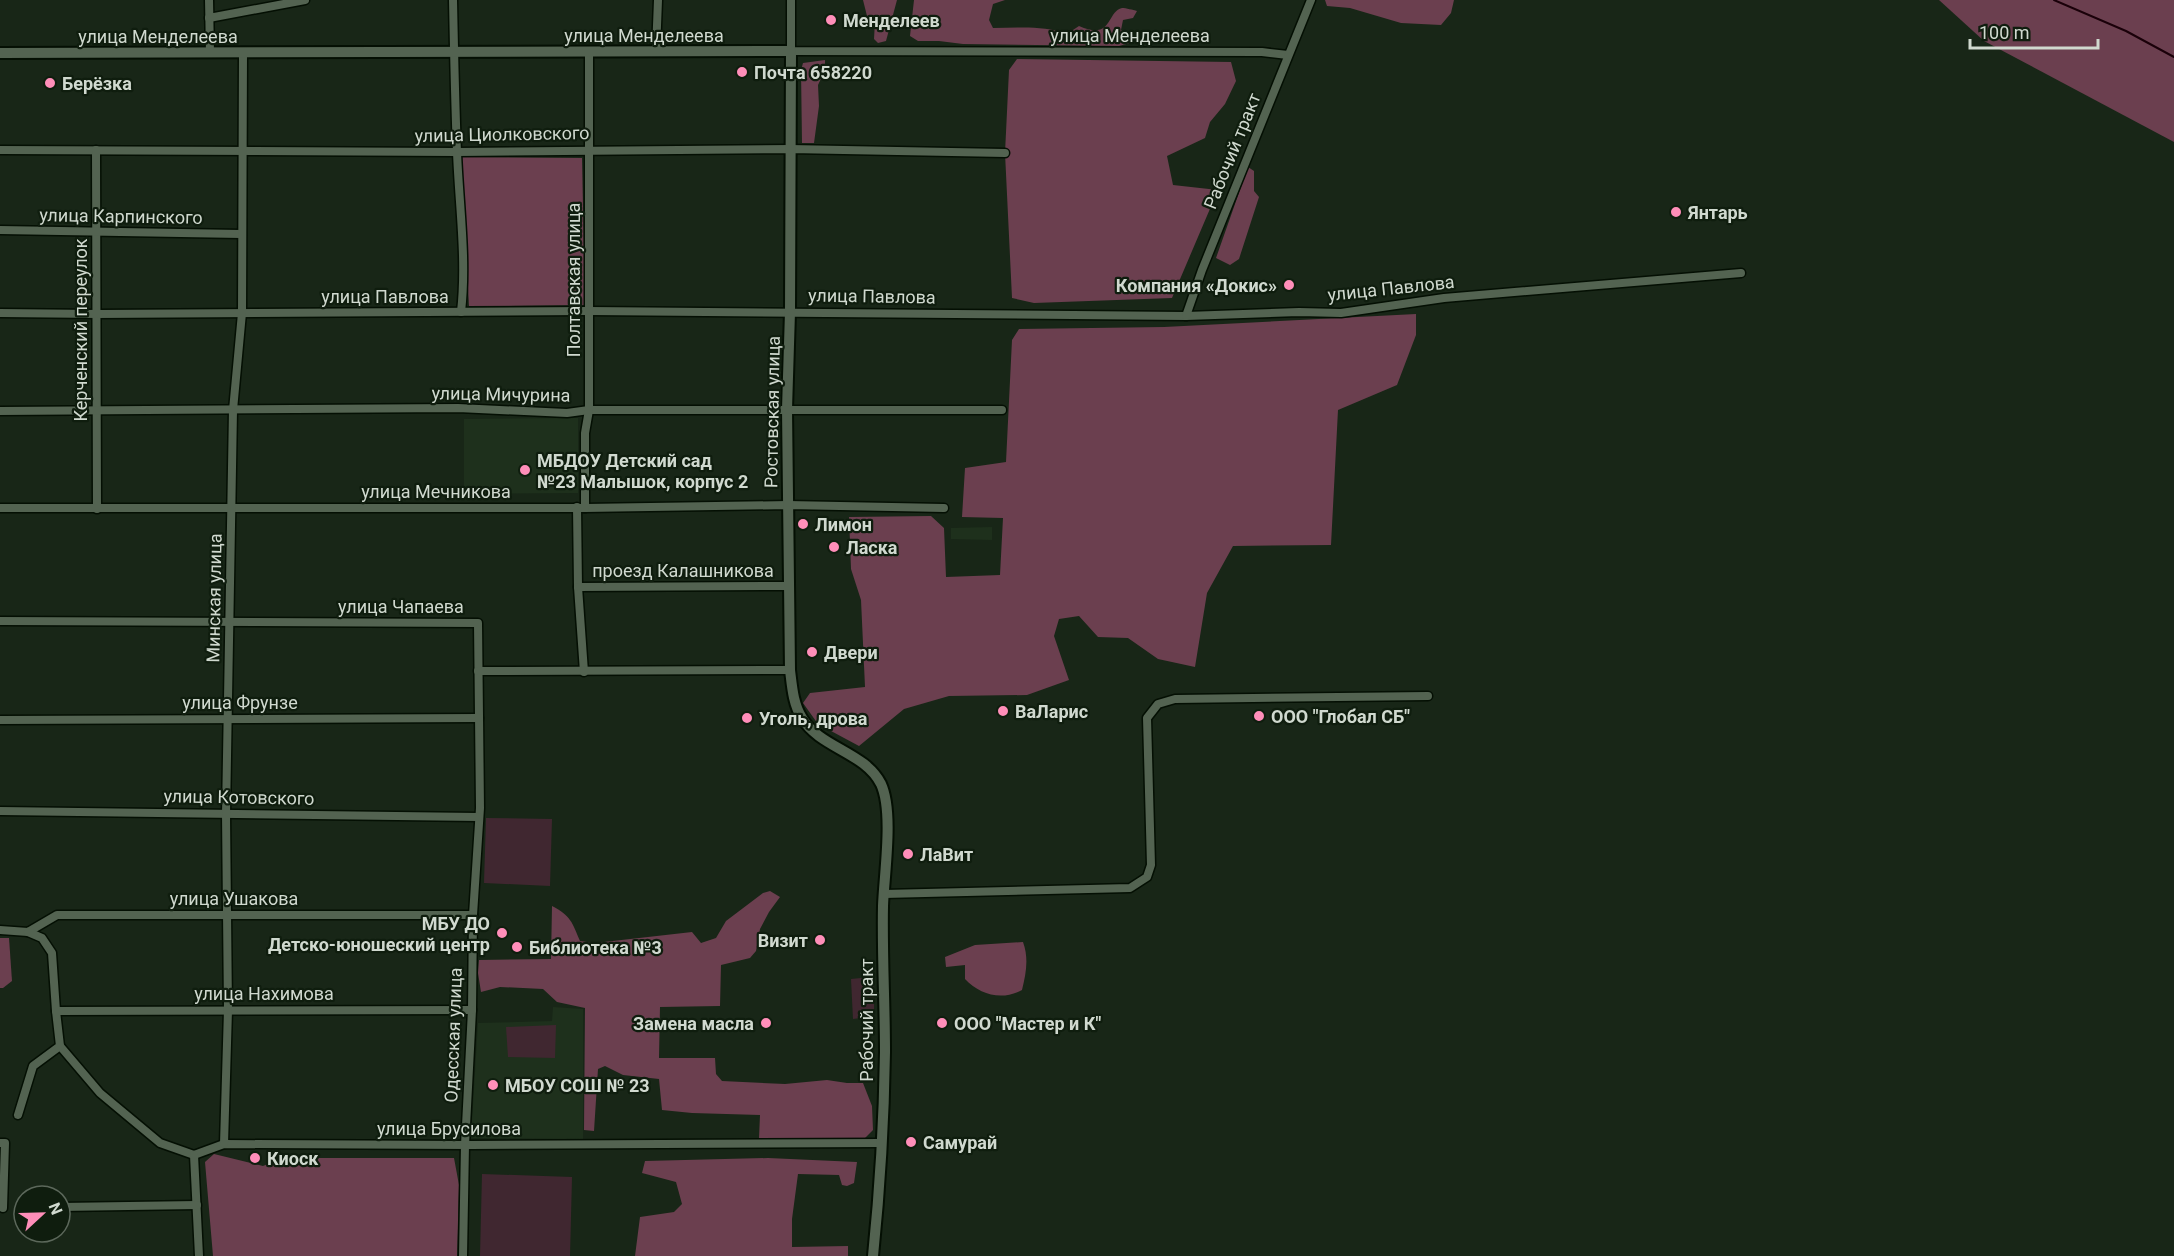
<svg xmlns="http://www.w3.org/2000/svg" width="2174" height="1256" font-family="Roboto,sans-serif">
	<style>
		.built { fill: #1e301c }
		.green { fill: #402730 }
		.forest { fill: #6b3f4f }
		.lines { fill: none; stroke-linecap: round; stroke-linejoin: round }
		.stream { stroke: #1a0009; stroke-width: 2 }
		.minor-casing { stroke: #040f03; stroke-width: 11 }
		.tertiary-casing { stroke: #040f03; stroke-width: 14 }
		.minor { stroke: #536351; stroke-width: 8 }
		.tertiary { stroke: #536351; stroke-width: 10 }
		.poi-dot { fill: #ff8eb9; stroke: #0f1d0e; stroke-width: 2 }
		.labels { text-anchor: middle; dominant-baseline: central; stroke-width: 4.5; stroke-linejoin: round; paint-order: stroke }
		.poi-label { font-size: 18px; font-weight: bold; fill: #d0d9cf; stroke: #0f1d0e; text-anchor: start }
		.street-label { font-size: 18px; fill: #d0d9cf; stroke: #0f1d0e }
	</style>
	<rect width="100%" height="100%" fill="#182617"/>
	<!-- built -->
	<g class="built">
		<path d="M578,418V493L464,494V419Z"/>
		<path d="M992,527V540L951,539V528Z"/>
		<path d="M553,1007L583,1009V1139L471,1138L478,1023L552,1021Z"/>
	</g>
	<!-- green -->
	<g class="green">
		<path d="M486,818L552,819L550,886L484,883Z"/>
		<path d="M871,977L874,980V1016L853,1019L851,979Z"/>
		<path d="M556,1025L555,1058L508,1057L506,1027Z"/>
		<path d="M482,1174L572,1177L570,1256H480Z"/>
	</g>
	<!-- forest -->
	<g class="forest">
		<path d="M863,0H897L886,41L878,43L874,39L875,21L867,16Z"/>
		<path d="M914,0H1005L993,4L989,20L993,28C1018,28 1043,25 1067,34L1079,26C1113,41 1106,12 1122,8C1126,8 1133,10 1137,11L1133,18L1123,20L1121,30L1129,38L1130,43L1119,46L963,44L939,41H918L910,36Z"/>
		<path d="M1325,0H1454L1451,13L1441,25L1401,23L1350,8L1327,6Z"/>
		<path d="M1939,0H2174V142L1984,41Z"/>
		<path d="M1017,59L1231,62L1236,81L1225,104L1210,122L1205,138L1167,156L1173,185L1218,190L1172,298L1034,303L1012,298L1005,153L1009,70Z"/>
		<path d="M825,60V70L818,85L819,106L814,143H802L801,70L803,63Z"/>
		<path d="M461,157L582,158L585,305L469,306Z"/>
		<path d="M1248,167L1254,171V191L1259,197L1239,259L1230,265L1216,258Z"/>
		<path d="M1416,314V335L1397,385L1338,410L1331,545L1233,546L1207,593L1195,667L1158,659L1128,638L1098,637L1079,616L1059,619L1054,636L1069,680L1027,695L949,696L904,709L859,746L818,724L803,703L810,693L865,687L861,600L851,569L849,517L931,516L944,528L946,577L1000,575L1003,518L962,517L965,468L1006,462L1012,340L1019,329L1164,327Z"/>
		<path d="M770,891L780,897L769,912L760,929L756,951L750,958L721,965L720,1006L660,1007L659,1058H715L716,1074L722,1081L785,1084L827,1080L847,1083H863L872,1106L873,1130L864,1139L767,1140L759,1138L760,1115L692,1113L662,1110L659,1079L623,1075L605,1066L598,1069L594,1131L584,1130L585,1008L557,1002L543,989L500,987L481,992L478,973L479,960L551,959L552,906C571,916 572,922 580,941L595,943L692,932L701,943L716,938L726,921L763,893Z"/>
		<path d="M0,938H9L12,981L3,988H0Z"/>
		<path d="M1023,942C1029,958 1026,974 1022,990C1002,1001 980,995 965,979V965L946,967L945,957L975,945Z"/>
		<path d="M214,1154L263,1166L282,1158H454L459,1185L457,1256H213L205,1162Z"/>
		<path d="M768,1158L857,1162L854,1183L847,1186L842,1185L839,1175L798,1174L792,1219V1247L848,1246V1256H635L640,1217L674,1212L682,1204L676,1182L642,1173L645,1161Z"/>
	</g>
	<g class="lines">
		<!-- stream -->
		<path class="stream" d="M2054,0L2126,31L2174,57"/>
		<defs>
			<g id="minor">
				<path d="M209,0L210,53"/>
				<path d="M453,0C454,51 455,101 457,152C459,205 467,259 461,312"/>
				<path d="M791,0V51L1262,52L1288,55"/>
				<path d="M209,18L305,0"/>
				<path d="M656,51L658,0"/>
				<path d="M0,150L457,152L790,149L1005,153"/>
				<path d="M96,150L97,509"/>
				<path d="M0,230L241,234"/>
				<path d="M0,313L98,314L589,311L1186,316L1299,312L1341,313L1444,298L1741,273"/>
				<path d="M1186,316L1202,270L1311,0"/>
				<path d="M0,411L458,408L567,413L589,410H1002"/>
				<path d="M577,507L578,587L584,672"/>
				<path d="M0,508H585L788,505L944,508"/>
				<path d="M585,508V433L589,410V53"/>
				<path d="M578,587L788,586"/>
				<path d="M0,621L478,623L480,808L473,915L472,1010L465,1145L463,1256"/>
				<path d="M478,671L790,670"/>
				<path d="M0,720L479,718"/>
				<path d="M0,811L478,817"/>
				<path d="M884,894L1130,888L1147,877L1151,865L1147,718L1158,704L1175,699L1428,696"/>
				<path d="M0,930L28,932L57,915H473"/>
				<path d="M56,1011L472,1010"/>
				<path d="M60,1046L100,1093L160,1143L194,1155L224,1144L470,1145L881,1143"/>
				<path d="M18,1115L33,1066L60,1046L56,1011L52,953L42,938L28,932"/>
				<path d="M0,1143H5L3,1208"/>
				<path d="M224,1144L228,1010L226,814L233,410L242,313L243,53"/>
				<path d="M194,1155L199,1256"/>
				<path d="M60,1207L197,1205"/>
			</g>
			<path id="tertiary" d="M0,53L791,51L790,312L787,409L790,670C792,686 793,704 802,718C820,748 865,752 881,784C894,812 884,875 883,906C882,955 885,1003 885,1052C884,1120 880,1188 873,1256"/>
		</defs>
		<!-- minor casing -->
		<use href="#minor" class="minor-casing"/>
		<!-- tertiary casing -->
		<use href="#tertiary" class="tertiary-casing"/>
		<!-- minor -->
		<use href="#minor" class="minor"/>
		<!-- tertiary -->
		<use href="#tertiary" class="tertiary"/>
	</g>
	<!-- markers -->
	<g class="poi-dot">
		<circle cx="831" cy="20" r="6"/>
		<circle cx="742" cy="72" r="6"/>
		<circle cx="50" cy="83" r="6"/>
		<circle cx="1676" cy="212" r="6"/>
		<circle cx="1289" cy="285" r="6"/>
		<circle cx="525" cy="470" r="6"/>
		<circle cx="803" cy="524" r="6"/>
		<circle cx="834" cy="547" r="6"/>
		<circle cx="812" cy="652" r="6"/>
		<circle cx="1003" cy="711" r="6"/>
		<circle cx="1259" cy="716" r="6"/>
		<circle cx="747" cy="718" r="6"/>
		<circle cx="908" cy="854" r="6"/>
		<circle cx="502" cy="933" r="6"/>
		<circle cx="820" cy="940" r="6"/>
		<circle cx="517" cy="947" r="6"/>
		<circle cx="766" cy="1023" r="6"/>
		<circle cx="942" cy="1023" r="6"/>
		<circle cx="493" cy="1085" r="6"/>
		<circle cx="911" cy="1142" r="6"/>
		<circle cx="255" cy="1158" r="6"/>
	</g>
	<g class="labels">
		<!-- poi labels -->
		<g class="poi-label">
			<text x="843" y="20">Менделеев</text>
			<text x="754" y="72">Почта 658220</text>
			<text x="62" y="83">Берёзка</text>
			<text x="1688" y="212">Янтарь</text>
			<text x="1277" y="285" text-anchor="end">Компания «Докис»</text>
			<text x="537" y="460">МБДОУ Детский сад<tspan x="537" dy="21">№23 Малышок, корпус 2</tspan></text>
			<text x="815" y="524">Лимон</text>
			<text x="846" y="547">Ласка</text>
			<text x="824" y="652">Двери</text>
			<text x="1015" y="711">ВаЛарис</text>
			<text x="1271" y="716">ООО "Глобал СБ"</text>
			<text x="759" y="718">Уголь, дрова</text>
			<text x="920" y="854">ЛаВит</text>
			<text x="490" y="923" text-anchor="end">МБУ ДО<tspan x="490" dy="21">Детско-юношеский центр</tspan></text>
			<text x="808" y="940" text-anchor="end">Визит</text>
			<text x="529" y="947">Библиотека №3</text>
			<text x="754" y="1023" text-anchor="end">Замена масла</text>
			<text x="954" y="1023">ООО "Мастер и К"</text>
			<text x="505" y="1085">МБОУ СОШ № 23</text>
			<text x="923" y="1142">Самурай</text>
			<text x="267" y="1158">Киоск</text>
		</g>
		<!-- street labels -->
		<g class="street-label">
			<text x="644" y="35">улица Менделеева</text>
			<text x="1130" y="35">улица Менделеева</text>
			<text x="158" y="36">улица Менделеева</text>
			<text transform="translate(502 134) rotate(-1)">улица Циолковского</text>
			<text transform="translate(1232 151) rotate(-68)">Рабочий тракт</text>
			<text transform="translate(121 216) rotate(1)">улица Карпинского</text>
			<text transform="translate(573 280) rotate(-90)">Полтавская улица</text>
			<text transform="translate(1391 288) rotate(-6)">улица Павлова</text>
			<text x="385" y="296">улица Павлова</text>
			<text transform="translate(872 296) rotate(1)">улица Павлова</text>
			<text transform="translate(80 330) rotate(-90)">Керченский переулок</text>
			<text transform="translate(501 394) rotate(1)">улица Мичурина</text>
			<text transform="translate(772 412) rotate(-89)">Ростовская улица</text>
			<text x="436" y="491">улица Мечникова</text>
			<text x="683" y="570">проезд Калашникова</text>
			<text transform="translate(214 598) rotate(-89)">Минская улица</text>
			<text x="401" y="606">улица Чапаева</text>
			<text x="240" y="702">улица Фрунзе</text>
			<text transform="translate(239 797) rotate(1)">улица Котовского</text>
			<text x="234" y="898">улица Ушакова</text>
			<text x="264" y="993">улица Нахимова</text>
			<text transform="translate(866 1020) rotate(-90)">Рабочий тракт</text>
			<text transform="translate(453 1035) rotate(-88)">Одесская улица</text>
			<text x="449" y="1128">улица Брусилова</text>
		</g>
	</g>
	<!-- north arrow -->
	<g transform="translate(42 1214) rotate(68)"><circle r="28" fill="#0f1d0e" stroke="#5c685b" stroke-width="1.5"/>
	<path d="M0-4.5L10 22L0 15L-10 22Z" fill="#ff8eb9"/>
	<text y="-9" font-size="16" font-weight="bold" text-anchor="middle" fill="#d0d9cf">N</text>
	</g>
	<!-- scale -->
	<path d="M1970 39v9h128v-9" fill="none" stroke="#d0d9cf" stroke-width="3"/>
	<text x="1979" y="39" font-size="18" fill="#d0d9cf" stroke="#0f1d0e" stroke-width="4.5" paint-order="stroke">100 m</text>
</svg>
